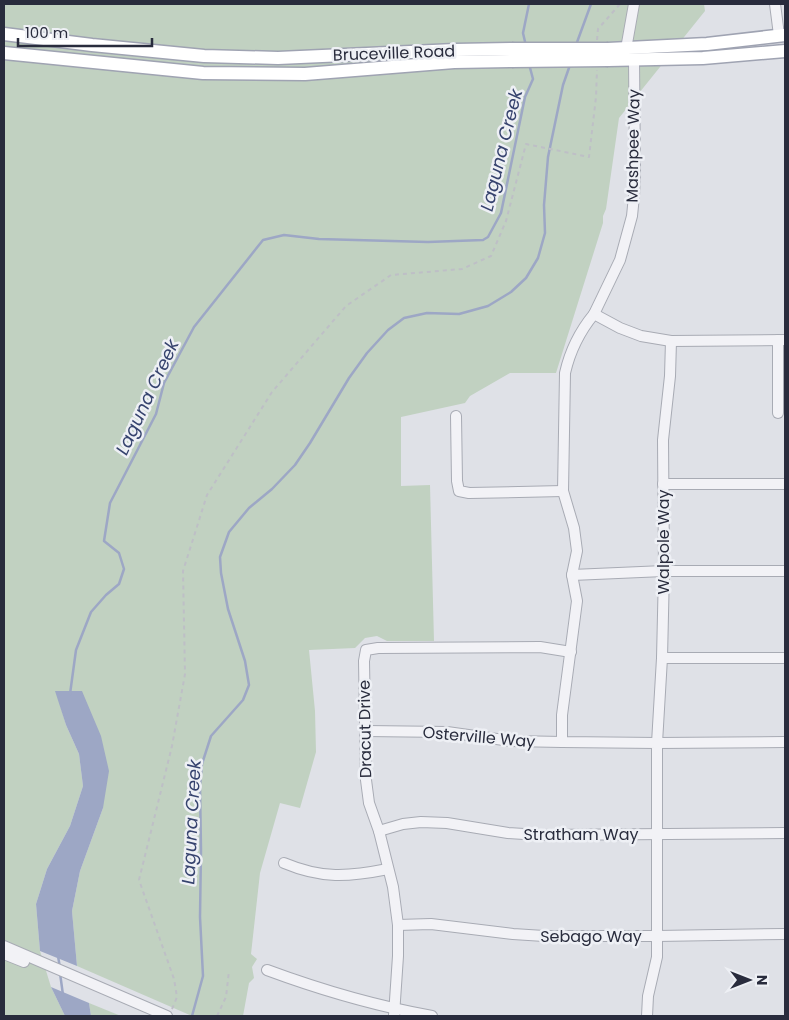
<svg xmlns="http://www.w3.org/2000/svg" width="789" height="1020" font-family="Poppins,sans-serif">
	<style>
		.green { fill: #c1d1c1 }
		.water { fill: #9da7c5 }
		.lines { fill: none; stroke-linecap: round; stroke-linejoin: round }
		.stream { stroke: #9da7c5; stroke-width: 2.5 }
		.minor-casing { stroke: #a8abb4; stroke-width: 12 }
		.major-casing { stroke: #9fa3b2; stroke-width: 15 }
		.path { stroke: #bebfc6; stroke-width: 2; stroke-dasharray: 4 4; stroke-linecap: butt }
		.minor { stroke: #f2f2f6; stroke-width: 10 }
		.major { stroke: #fff; stroke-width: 12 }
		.major-bridge-casing { stroke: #9fa3b2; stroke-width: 15; stroke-linecap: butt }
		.major-bridge { stroke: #fff; stroke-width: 12 }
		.labels { text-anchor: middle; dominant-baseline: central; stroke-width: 5; stroke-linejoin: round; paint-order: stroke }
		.street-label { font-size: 16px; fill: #292c3d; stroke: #eef0f5 }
		.water-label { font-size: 18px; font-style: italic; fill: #36436e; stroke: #eef0f5 }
	</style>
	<rect width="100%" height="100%" fill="#dfe1e7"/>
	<!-- green -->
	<g class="green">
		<path d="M4,4H704L705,11L619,118L606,209L603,216V223L556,373H510L470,396L465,403L401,417V486L430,485L434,641H387L377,636L365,638L355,648L309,650L315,711L316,752L300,808L280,803L260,873L251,954L257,959L252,967L254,978L249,983L243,1016H192L77,966L72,911L80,871L103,808L56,691L66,725L79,754L83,786L70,826L47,869L36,904L40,951L51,987L65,1016H4Z"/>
		<path d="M89,1003L121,1016H91Z"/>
	</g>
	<!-- water -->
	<g class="water">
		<path d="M55,691H82L101,736L109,771L103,808L80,871L72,911L77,966L40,951L36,904L47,869L70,826L83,786L79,754L66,725Z"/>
		<path d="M51,987L89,1003L91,1016H65Z"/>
	</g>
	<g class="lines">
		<!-- stream -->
		<g class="stream">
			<path d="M576,45L591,4"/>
			<path d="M526,46L523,33L529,4"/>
			<path d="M70,694L76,650L91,612L106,595L119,584L124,569L119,553L104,541L110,503L156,414L164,383L194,327L263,240L284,235L319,239L428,242L483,240L488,237L501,213L525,97L533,79L529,64"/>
			<path d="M58,956L60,968"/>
			<path d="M60,973L63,995"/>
			<path d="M192,1016L203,976L200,917L201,850L200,786L202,764L211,736L243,700L249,685L245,661L228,609L221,573L220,557L229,532L249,508L272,489L295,465L310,443L349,378L367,353L388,330L404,318L427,313L459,314L488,306L511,292L526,278L538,258L545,233L544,205L548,157L563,85L570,65"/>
		</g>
		<defs>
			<g id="minor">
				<path d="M775,4L779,35"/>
				<path d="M626,49L634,4"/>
				<path d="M594,314L620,260L632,216L634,196L635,172L634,60"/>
				<path d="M778,340V413"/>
				<path d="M671,341L670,376L663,440L664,571L662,658L657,743L785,742"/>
				<path d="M456,416L457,481L459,491L469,493L563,491"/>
				<path d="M663,484H785"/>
				<path d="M572,575L664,571H785"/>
				<path d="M662,658H785"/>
				<path d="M366,731L447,732L511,741L562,742"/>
				<path d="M379,831L403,824L421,822L447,823L508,833L540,835L785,833"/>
				<path d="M284,863C322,879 348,877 388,869"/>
				<path d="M398,925L431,924L513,934L544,936H657L785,934"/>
				<path d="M4,946L167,1016"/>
				<path d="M4,954L24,962"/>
				<path d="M267,970C321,990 376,1006 432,1016"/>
				<path d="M394,1015L398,956V925L393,887L379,831L369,803L366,780L364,661L366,650L378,648L540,647L571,652"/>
				<path d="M647,1016L648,996L657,957V743L562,742V715L577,601L572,575L577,551L574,528L563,491L565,373C570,351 580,331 594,314L620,328L641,336L671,341L785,340"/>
			</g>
			<g id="major">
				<path d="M4,34L92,45L204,56L278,58L455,50L512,49"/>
				<path d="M608,49L707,44L785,35"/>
				<path d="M4,53L203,73L305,74L454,62L512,61"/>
				<path d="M608,60L703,58L785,51"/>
			</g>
		</defs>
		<!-- minor casing -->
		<use href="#minor" class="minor-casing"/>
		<!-- major casing -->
		<use href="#major" class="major-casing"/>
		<!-- path -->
		<g class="path">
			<path d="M597,40L598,29L620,4"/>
			<path d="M172,1009L177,997L174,979L139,880L172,746L185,674L183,571L207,495L272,392L346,306L391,275L462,269L491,256L506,221L526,144L589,157L596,97L597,70"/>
			<path d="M217,1016L226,997L229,971"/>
		</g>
		<!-- minor -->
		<use href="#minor" class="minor"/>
		<!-- major -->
		<use href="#major" class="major"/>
		<defs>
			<g id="major-bridge">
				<path d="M512,49H608"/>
				<path d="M512,61L608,60"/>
			</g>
		</defs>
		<!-- major-bridge casing -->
		<use href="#major-bridge" class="major-bridge-casing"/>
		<!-- major-bridge -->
		<use href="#major-bridge" class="major-bridge"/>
	</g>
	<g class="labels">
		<!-- street labels -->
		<g class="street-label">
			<text transform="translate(394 53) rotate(-2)">Bruceville Road</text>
			<text transform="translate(633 146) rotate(-89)">Mashpee Way</text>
			<text transform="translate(663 542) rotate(-90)">Walpole Way</text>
			<text transform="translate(365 729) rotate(-91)">Dracut Drive</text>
			<text transform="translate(479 737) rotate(5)">Osterville Way</text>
			<text x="581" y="834">Stratham Way</text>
			<text x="591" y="936">Sebago Way</text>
		</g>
		<!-- water labels -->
		<g class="water-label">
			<text transform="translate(501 150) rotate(-76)">Laguna Creek</text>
			<text transform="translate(147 397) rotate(-65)">Laguna Creek</text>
			<text transform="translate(191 822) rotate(-87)">Laguna Creek</text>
		</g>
	</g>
	<!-- border -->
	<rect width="789" height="1020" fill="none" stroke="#292c3d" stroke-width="10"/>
	<!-- north arrow -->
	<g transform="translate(749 980) rotate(90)" stroke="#eef0f5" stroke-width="4" paint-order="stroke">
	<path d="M0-4L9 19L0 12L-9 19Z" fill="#292c3d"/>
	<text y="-8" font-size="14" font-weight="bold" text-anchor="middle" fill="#292c3d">N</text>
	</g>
	<!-- scale -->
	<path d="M18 38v8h134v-8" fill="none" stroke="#292c3d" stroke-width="2.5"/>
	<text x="25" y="38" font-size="15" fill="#292c3d" stroke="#eef0f5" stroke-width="4" paint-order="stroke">100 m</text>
</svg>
